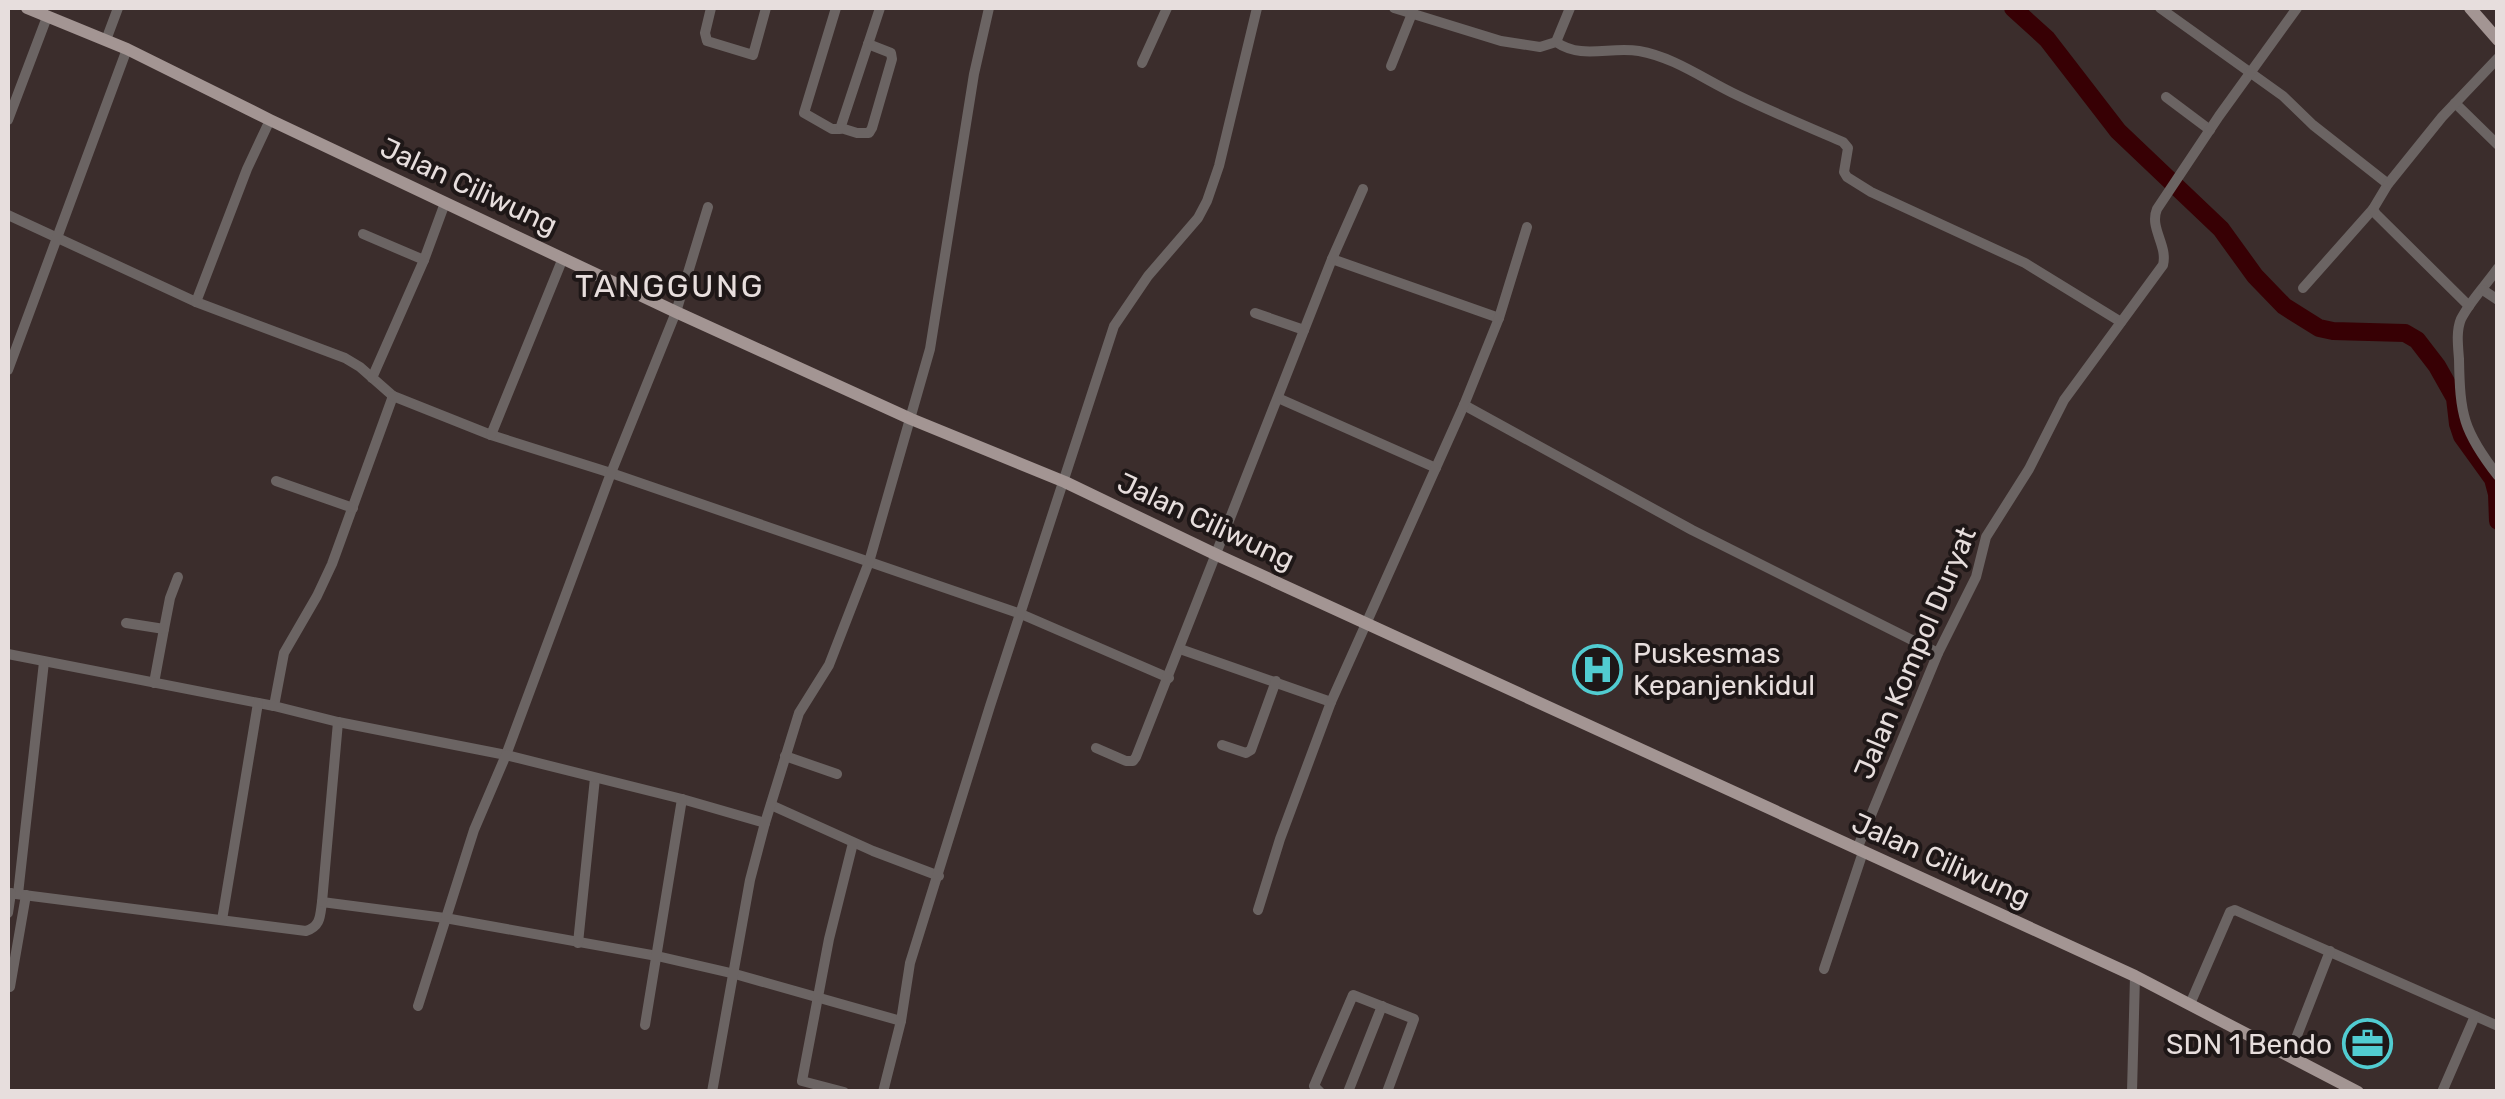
<svg xmlns="http://www.w3.org/2000/svg" width="2505" height="1099" font-family="Rubik,sans-serif">
	<style>
		.lines { fill: none; stroke-linecap: round; stroke-linejoin: round }
		.river { stroke: #370004; stroke-width: 18 }
		.minor { stroke: #6b6463; stroke-width: 10 }
		.major { stroke: #a39593; stroke-width: 12 }
		.labels { text-anchor: middle; dominant-baseline: central; stroke-width: 8; stroke-linejoin: round; paint-order: stroke }
		.street-label { font-size: 28px; fill: #e7dedd; stroke: #1e1717 }
		.poi-label { font-size: 28px; fill: #e7dedd; stroke: #1e1717; text-anchor: start }
		.quarter-label { font-size: 32px; letter-spacing: 2.5px; fill: #e7dedd; stroke: #1e1717 }
	</style>
	<rect width="100%" height="100%" fill="#3b2d2c"/>
	<g class="lines">
		<!-- river -->
		<path class="river" d="M2013,8L2047,39L2118,131L2221,229L2255,276L2284,306L2319,328L2333,331L2405,333L2417,340L2437,366L2455,398L2458,424L2462,436L2493,479L2497,494L2498,521"/>
		<!-- minor -->
		<g class="minor">
			<path d="M711,8L705,33L707,41L753,55L766,8"/>
			<path d="M836,8L804,113L832,129H840L880,8"/>
			<path d="M1394,8L1501,41L1540,47L1556,42C1582,60 1610,46 1639,51C1674,57 1705,80 1737,95C1772,112 1808,127 1843,142L1848,148L1844,172L1847,177L1871,192L2025,263L2121,322"/>
			<path d="M2160,8L2283,96L2313,125L2388,184"/>
			<path d="M106,40L118,8"/>
			<path d="M1556,42L1570,8"/>
			<path d="M1142,63L1167,8"/>
			<path d="M1391,66L1413,11"/>
			<path d="M2166,97L2210,130"/>
			<path d="M2455,103L2498,145"/>
			<path d="M8,120L47,17"/>
			<path d="M841,128L857,133H869L872,128L892,59L891,53L868,44"/>
			<path d="M8,215L196,302L345,358L360,367L393,396L332,564L317,596L284,653L274,706"/>
			<path d="M363,234L424,260"/>
			<path d="M1332,259L1499,318"/>
			<path d="M2498,268C2486,285 2470,301 2461,319C2456,331 2458,346 2459,359C2460,415 2463,431 2498,476"/>
			<path d="M2303,288L2373,209"/>
			<path d="M2483,290L2498,300"/>
			<path d="M196,302L247,169L270,120"/>
			<path d="M2469,306L2376,214L2373,209L2388,184L2442,117L2498,58"/>
			<path d="M1255,313L1304,330"/>
			<path d="M8,370L127,49"/>
			<path d="M372,378L424,260L445,203"/>
			<path d="M393,396L491,435L611,473L1021,614L1169,678"/>
			<path d="M1278,398L1436,468"/>
			<path d="M1464,405L1692,530L1938,653"/>
			<path d="M491,435L563,258"/>
			<path d="M276,481L353,508"/>
			<path d="M126,623L164,629L154,683"/>
			<path d="M164,629L170,598L178,577"/>
			<path d="M1180,649L1331,702"/>
			<path d="M8,654L274,706L338,722L506,755L611,473L676,312L708,207"/>
			<path d="M1222,745L1246,753L1251,750L1276,681"/>
			<path d="M1096,748L1126,761H1133L1136,757L1332,259L1363,189"/>
			<path d="M785,756L837,774"/>
			<path d="M771,805L873,851L939,876"/>
			<path d="M1857,849L1938,653L1976,577L1986,537L2029,469L2064,400L2163,265C2168,245 2149,228 2157,209L2219,116L2297,8"/>
			<path d="M8,893L306,931C321,926 320,916 322,902L445,918L657,956L735,974L901,1021"/>
			<path d="M18,894L44,662"/>
			<path d="M322,902L338,722"/>
			<path d="M1258,910L1280,839L1331,702L1464,405L1499,318L1527,227"/>
			<path d="M8,913L11,893"/>
			<path d="M222,920L258,703"/>
			<path d="M578,943L595,778"/>
			<path d="M1824,969L1863,852"/>
			<path d="M10,987L26,895"/>
			<path d="M2190,1004L2230,912L2235,910L2498,1026"/>
			<path d="M418,1006L474,830L506,755L682,799L765,823"/>
			<path d="M645,1025L682,799"/>
			<path d="M2289,1056L2330,951"/>
			<path d="M712,1092L750,880L765,823L799,713L829,665L869,562L930,349L974,74L989,8"/>
			<path d="M844,1092L802,1081L829,939L853,843"/>
			<path d="M883,1092L901,1021L910,963L990,706L1114,326L1148,276L1198,218L1207,201L1219,166L1257,8"/>
			<path d="M1320,1092L1314,1086L1353,995L1414,1019L1387,1092"/>
			<path d="M1348,1092L1382,1006"/>
			<path d="M2132,1092L2135,976"/>
			<path d="M2442,1092L2475,1016"/>
		</g>
		<!-- major -->
		<g class="major">
			<path d="M27,8L127,49L270,120L676,312L911,419L1065,482L1217,555L2135,976L2358,1092"/>
			<path d="M2470,8L2498,40"/>
		</g>
	</g>
	<!-- icons -->
	<defs>
		<symbol id="hospital-ring" viewBox="-11 -11 22 22"><circle r="9.5" fill="#1e1717" stroke="#51ccd1" stroke-width="1.5"/><path d="M-5-5h3v3.5h4V-5h3V5h-3V1.5h-4V5h-3Z" fill="#51ccd1"/></symbol>
		<symbol id="office-ring" viewBox="-11 -11 22 22"><circle r="9.5" fill="#1e1717" stroke="#51ccd1" stroke-width="1.5"/><path d="M-6-3h4V-5.5h4V-3h4V5H-6ZM-1-4.5V-3h2v-1.5ZM-6 0V1H6V0Z" fill="#51ccd1"/></symbol>
	</defs>
	<g fill-rule="evenodd">
		<use href="#hospital-ring" x="1570" y="642" width="55" height="55"/>
		<use href="#office-ring" x="2340" y="1016" width="55" height="55"/>
	</g>
	<g class="labels">
		<!-- street labels -->
		<g class="street-label">
			<text transform="translate(469 186) rotate(25)">Jalan Ciliwung</text>
			<text transform="translate(1206 521) rotate(25)">Jalan Ciliwung</text>
			<text transform="translate(1915 653) rotate(-67)">Jalan Kompol Duryat</text>
			<text transform="translate(1941 860) rotate(24)">Jalan Ciliwung</text>
		</g>
		<!-- poi labels -->
		<g class="poi-label">
			<text x="1633" y="653">Puskesmas<tspan x="1633" dy="32">Kepanjenkidul</tspan></text>
			<text x="2332" y="1044" text-anchor="end">SDN 1 Bendo</text>
		</g>
		<!-- quarter labels -->
		<g class="quarter-label">
			<text x="670" y="286">TANGGUNG</text>
		</g>
	</g>
	<!-- border -->
	<rect width="2505" height="1099" fill="none" stroke="#e7dedd" stroke-width="20"/>
</svg>
